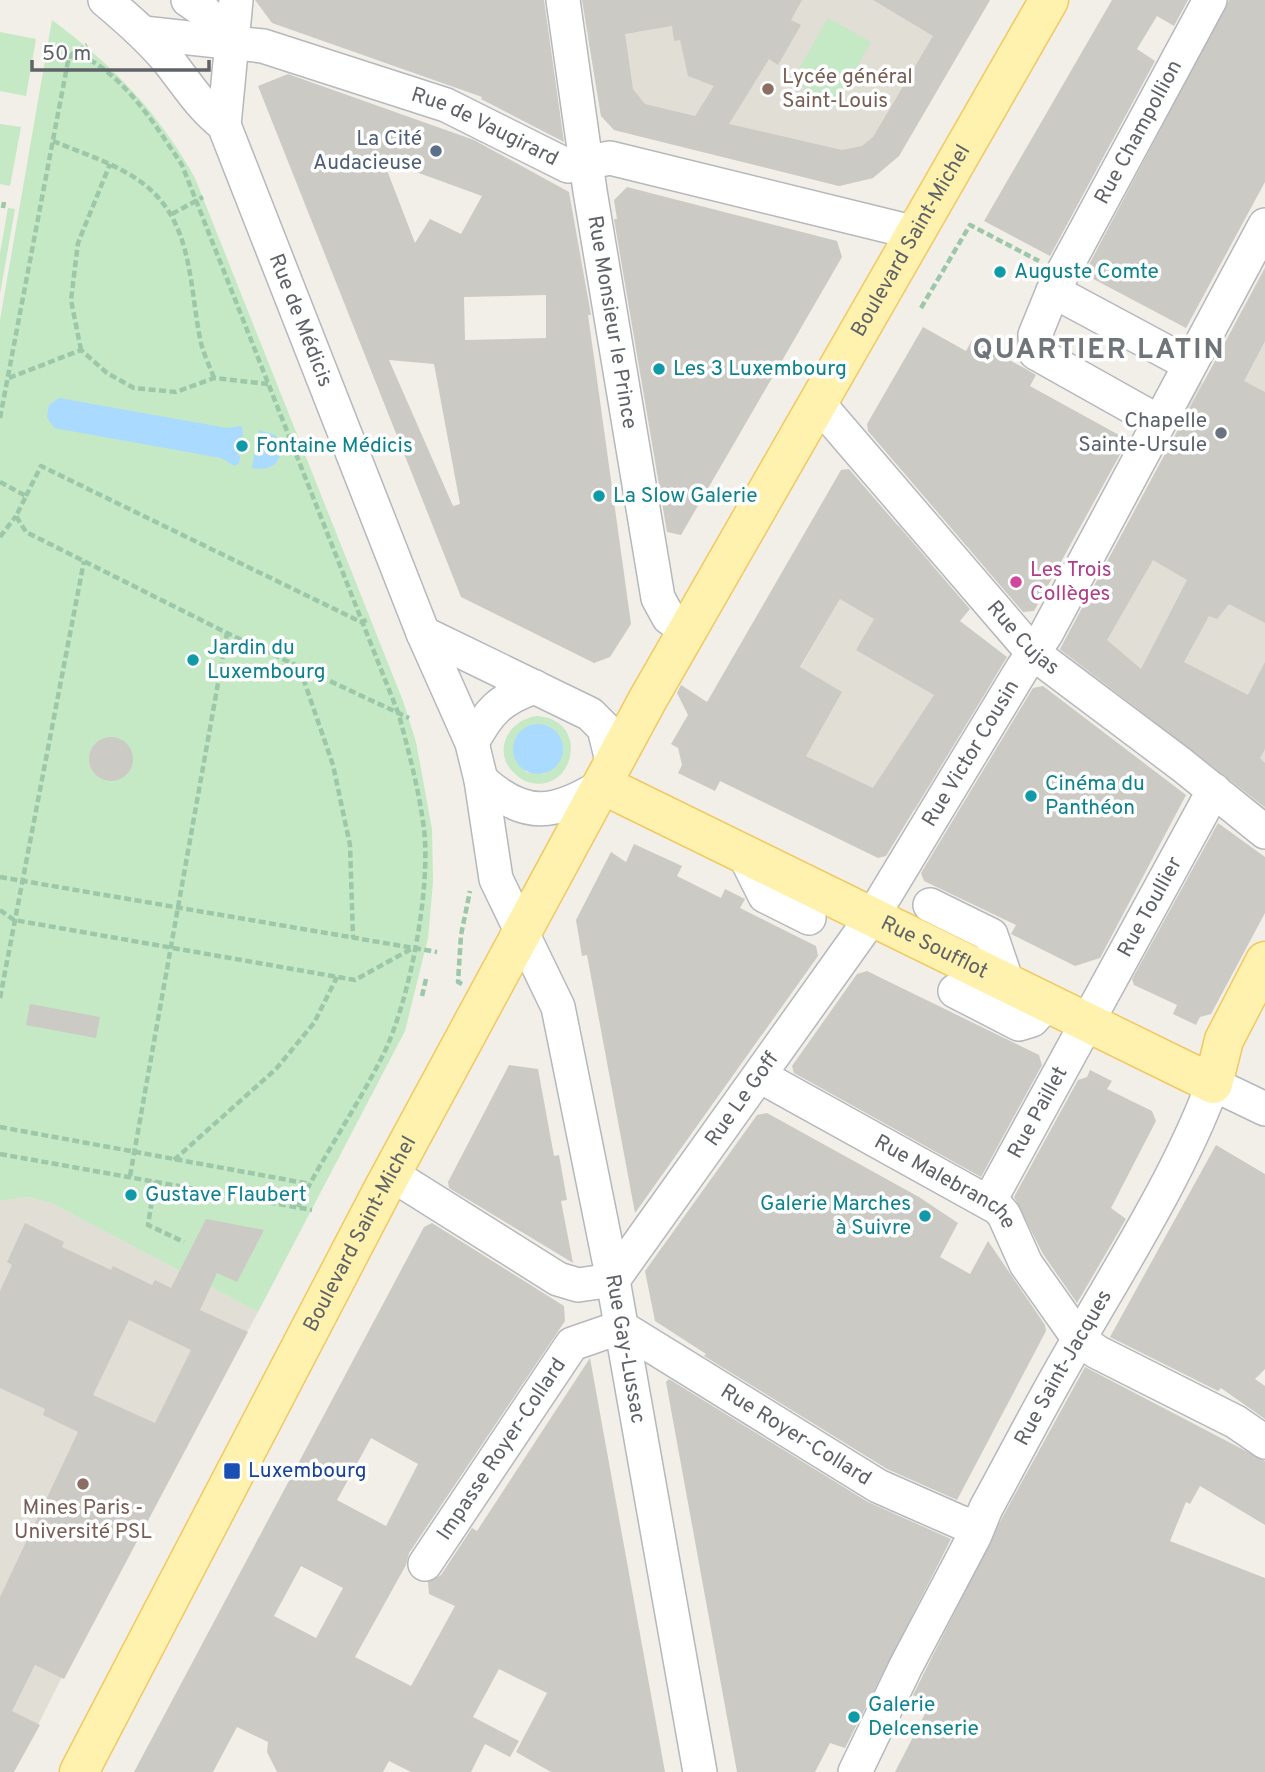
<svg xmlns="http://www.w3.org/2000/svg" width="1265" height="1772" font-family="Overpass,sans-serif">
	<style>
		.education { fill: #e1ded6 }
		.green { fill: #c5e8c5; fill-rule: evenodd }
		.water { fill: #aadaff }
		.building { fill: #cccac5; fill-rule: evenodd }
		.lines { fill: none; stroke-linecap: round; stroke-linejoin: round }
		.minor-casing { stroke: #b5b8bc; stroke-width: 36 }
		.major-casing { stroke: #f2c960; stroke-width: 41 }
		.path { stroke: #9cc7a9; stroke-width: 4.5; stroke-dasharray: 7 3.5; stroke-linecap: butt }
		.minor { stroke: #fff; stroke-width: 33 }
		.major { stroke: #fff2af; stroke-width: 38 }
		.education-dot { fill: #8d6e63; stroke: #fff; stroke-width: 2.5 }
		.service-dot { fill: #5c6f8a; stroke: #fff; stroke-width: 2.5 }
		.culture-dot { fill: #0f9aa8; stroke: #fff; stroke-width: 2.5 }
		.worship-dot { fill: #6b7280; stroke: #fff; stroke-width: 2.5 }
		.hotel-dot { fill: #d1479c; stroke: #fff; stroke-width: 2.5 }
		.transit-dot { fill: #1a4fb4; stroke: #fff; stroke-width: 2.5 }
		.labels { text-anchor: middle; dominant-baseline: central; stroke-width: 7; stroke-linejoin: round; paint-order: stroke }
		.education-label { font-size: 21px; fill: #785e54; stroke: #fff; text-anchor: start }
		.street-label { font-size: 21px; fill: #5f6368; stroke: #fff }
		.service-label { font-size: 21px; fill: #4e5e75; stroke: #fff; text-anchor: end }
		.culture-label { font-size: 21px; fill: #0d838f; stroke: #fff; text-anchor: start }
		.worship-label { font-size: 21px; fill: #5b616d; stroke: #fff; text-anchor: end }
		.hotel-label { font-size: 21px; fill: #b23c85; stroke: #fff; text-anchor: start }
		.transit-label { font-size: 21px; fill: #164399; stroke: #fff; text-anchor: start }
		.district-label { font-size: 28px; font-weight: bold; letter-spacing: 2px; fill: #70757a; stroke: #fff }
	</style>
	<rect width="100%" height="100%" fill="#f1efe8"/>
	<!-- education -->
	<g class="education">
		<path d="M695,0H990L899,156L873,178L839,186L614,130L601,116L588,38L672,26Z"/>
		<path d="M1265,267V812L1058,653L1171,444L1181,423L1178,420L1199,381L1203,383L1211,370Z"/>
		<path d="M899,525L931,563L905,584L993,681L915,810L762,734L867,552Z"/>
		<path d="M27,1197L51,1203L258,1312L61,1679L21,1759L0,1771V1201Z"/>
	</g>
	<!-- green -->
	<g class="green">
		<path d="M828,18L871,42L835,106L792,81Z"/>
		<path d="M52,20C113,65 158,112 195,178L403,701L416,742L432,829L433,882L428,938L405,1031L258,1312L51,1203L27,1197L0,1201V320Z"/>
		<path d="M0,32L36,39L26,96L0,91Z"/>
		<path d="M0,124L21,127L10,186L0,184Z"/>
		<path d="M8,208L15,209L0,294V253Z"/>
		<path d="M537,716C593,720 573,799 525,781C517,777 510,770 506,762C497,739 515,719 537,716ZM530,726L555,731L563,751L544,774L526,772L515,758L516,737Z"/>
	</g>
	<!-- water -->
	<g class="water">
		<path d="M59,398L227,428L242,426L243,437H240L243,441L241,453L237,455L240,456L239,463L235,466L221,458L54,428L47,417L49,405Z"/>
		<path d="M259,430L275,435L281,447C281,465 269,471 252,468Z"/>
		<circle cx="538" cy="749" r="25"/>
	</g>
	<!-- building -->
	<g class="building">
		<path d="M255,0H544L564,142L481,99L482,97L272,23Z"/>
		<path d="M582,0H802L791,20L801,25L778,65L769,59L729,124L842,150L862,146L873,137L933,36L873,0H990L899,156L873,178L839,186L614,130L601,116ZM672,26L674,41L680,40L688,76L714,86L695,116L645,104L633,89L625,34Z"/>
		<path d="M1112,0H1188L1174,26L1157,16L1137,49L1155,61L1050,256L984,221Z"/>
		<path d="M1229,0H1265V182L1186,328L1084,274Z"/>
		<path d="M288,74L474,140L569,192L591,315H588L591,336L631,624L610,657L594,663L461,597L258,86ZM383,160L482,196L461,234L430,219L415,243ZM546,295V338L465,340L464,297ZM389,360L434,364L460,504L453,506Z"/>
		<path d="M627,187L837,241L842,257L681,535L667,532L614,219H617L614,200Z"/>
		<path d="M1265,268V341L1244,381L1265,392V623L1229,604L1217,619L1209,616L1184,662L1248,695L1265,662V749L1260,758L1265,763V807L1060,649ZM1153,560L1187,580L1141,669L1107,640Z"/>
		<path d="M923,327L966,351L972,340L1026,369L1036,375L1030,386L1128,440L1034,611L1023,612L868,431L867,424Z"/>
		<path d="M849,469L970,609L960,621L1007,657L886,856L878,858L720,781L715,791L678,773L682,765L678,748L671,744L688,715L677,693L681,685L707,702L841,470ZM840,599L874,619L856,650L934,695L873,788L806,756L842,692L800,667Z"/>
		<path d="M1043,686L1186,795L1100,958L1075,966L1011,934L1016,925L924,881L921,873L1033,688Z"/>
		<circle cx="111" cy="759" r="22"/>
		<path d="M1218,823L1265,857V913L1211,1014L1200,1017L1196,1025L1173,1014L1177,1005L1134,985L1132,979Z"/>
		<path d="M634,844L682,866L677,876L721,898L725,889L745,899L740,908L816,946L818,956L635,1213L587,955L582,956L576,920L611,852L626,862Z"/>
		<path d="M867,971L1039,1055L1042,1065L981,1177L794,1073L792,1066L857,974Z"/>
		<path d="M30,1004L100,1017L96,1038L26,1025Z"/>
		<path d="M509,1065L538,1069L554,1156L559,1155L567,1200L561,1201L573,1263L449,1188L448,1182Z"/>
		<path d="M1090,1070L1112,1081L1107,1089L1152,1111L1156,1121L1111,1208L1126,1219L1077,1303L1043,1254L1014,1197L1078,1080L1087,1077Z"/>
		<path d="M767,1113L919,1197L958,1223L940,1257L970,1274L988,1241L1045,1325L1046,1331L957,1500L887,1469L704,1356L706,1354L655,1321L645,1271L757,1115Z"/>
		<path d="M1216,1145L1265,1174V1369L1255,1379L1265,1386V1419L1221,1388L1218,1391L1110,1337Z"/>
		<path d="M206,1219L264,1230L237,1282L217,1273L200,1310L248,1332L64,1679L35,1665L12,1711L40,1725L14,1772H0V1597L78,1432L43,1415L45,1409L0,1388V1291L12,1265L7,1262L25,1223L64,1242L62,1247L111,1270L113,1266L152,1285L155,1280L171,1288ZM129,1320L191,1350L155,1423L93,1395Z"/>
		<path d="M432,1223L564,1306L565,1321L409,1553L406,1565L355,1657L411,1686L455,1606L429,1594L428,1582L441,1575L472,1528L477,1531L590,1358L665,1772H551L516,1752L547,1693L499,1669L473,1717L519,1741L510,1757L485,1744L471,1772H411L389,1761L383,1772H277L267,1752L268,1742L237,1727L213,1772H134L424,1227ZM371,1438L418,1464L386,1526L337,1500ZM301,1566L343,1588L316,1638L274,1616Z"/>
		<path d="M1085,1367L1265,1461V1525L1200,1486L1190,1504L1186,1502L1170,1541L1265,1578V1772H895L930,1704L913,1695L1003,1516Z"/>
		<path d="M669,1379L868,1502L951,1539L845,1748L830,1743L815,1772H737L666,1382Z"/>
	</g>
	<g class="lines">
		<defs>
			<g id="minor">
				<path id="s1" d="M105,0C129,20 152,40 171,64C189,87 201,107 224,125L423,633L472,743L481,780L496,879L558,1007L613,1280L700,1772"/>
				<path d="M188,0L204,11L231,41"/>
				<path id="s2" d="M563,0L590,191L658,598L669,618L689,631"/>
				<path id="s3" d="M143,33L263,46L446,105L568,166L610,158L916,233"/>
				<path d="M224,125L236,0"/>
				<path d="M1053,291L1189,364"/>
				<path id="s4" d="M818,403L1033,653L1182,765L1265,832"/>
				<path id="s5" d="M1159,422L1036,353L1035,335L1053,291L1210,0"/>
				<path d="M423,633L590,714L604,728L613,765"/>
				<path d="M472,743C488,712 501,698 535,687"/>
				<path d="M481,780C525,820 555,815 603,785"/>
				<path d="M744,854L765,896L809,918"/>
				<path d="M930,905L991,935L1007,982"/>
				<path d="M955,991L1019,1024L1032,1020L1047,1003"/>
				<path id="s6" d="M760,1076L998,1208L1004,1215L1026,1264L1079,1339L1097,1352L1236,1422L1265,1442"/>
				<path d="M391,1174L558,1279L578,1285L613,1280"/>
				<path id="s7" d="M989,1202L1214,790"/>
				<path id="s8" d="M613,1280L872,917L1022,669L1046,634L1265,225"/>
				<path id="s9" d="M425,1564L572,1344L621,1327L878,1486L962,1523L978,1525"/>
				<path id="s10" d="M855,1772L906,1666L975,1535L986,1508C1017,1452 1046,1394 1079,1339C1127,1256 1179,1174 1213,1084L1265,1109"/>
			</g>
			<g id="major">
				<path id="s11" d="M603,785L1213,1084L1224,1040L1265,961"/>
				<path id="s12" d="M79,1772L382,1191L648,699L1049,0"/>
			</g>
		</defs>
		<!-- minor casing -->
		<use href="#minor" class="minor-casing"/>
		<!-- major casing -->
		<use href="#major" class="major-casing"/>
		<!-- path -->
		<g class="path">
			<path d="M69,56C77,58 88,58 95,63C132,87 158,129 182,165L399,715C409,753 419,790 424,829C431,889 410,999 384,1053C358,1106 324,1154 298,1207"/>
			<path d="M53,141C84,154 118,164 145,185C194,224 189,288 201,343C204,355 210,367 214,378"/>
			<path d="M3,208L4,202"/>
			<path d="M172,214L203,197"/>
			<path d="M921,308L970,225L1039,261"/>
			<path d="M81,350L71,300L78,243L110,164"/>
			<path d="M9,378L81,350L107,373L134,388L176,392L214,378L268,384"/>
			<path d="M0,418L69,56L87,45"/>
			<path d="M0,482L26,496L16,516L26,532L227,633L409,718"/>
			<path d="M26,496L41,466L361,622L370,619"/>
			<path d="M0,537L16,516"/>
			<path d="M300,669L333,765L350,845L353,938"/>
			<path d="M0,877L437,952"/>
			<path d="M0,910L14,920L355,980L413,948"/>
			<path d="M462,984L458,982L461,935L470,891"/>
			<path d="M422,996L426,979"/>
			<path d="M0,998L84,561"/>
			<path d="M0,1127L310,1184"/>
			<path d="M0,1154L312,1210"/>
			<path d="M174,1160L276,1069L314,1023L337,977"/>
			<path d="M130,1176L227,633"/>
			<path d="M155,1181L148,1225L184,1242"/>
		</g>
		<!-- minor -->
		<use href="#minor" class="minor"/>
		<!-- major -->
		<use href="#major" class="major"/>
	</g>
	<!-- markers -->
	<g class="education-dot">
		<circle cx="768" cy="89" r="7"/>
		<circle cx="83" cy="1484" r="7"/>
	</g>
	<circle class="service-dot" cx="436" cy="151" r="7"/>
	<g class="culture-dot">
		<circle cx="1000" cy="272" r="7"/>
		<circle cx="659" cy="369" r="7"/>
		<circle cx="242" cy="446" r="7"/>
		<circle cx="599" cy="496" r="7"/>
		<circle cx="193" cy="660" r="7"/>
		<circle cx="1031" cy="796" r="7"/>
		<circle cx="131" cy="1195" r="7"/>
		<circle cx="925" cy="1216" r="7"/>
		<circle cx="854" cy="1717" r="7"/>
	</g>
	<circle class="worship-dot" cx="1221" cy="433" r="7"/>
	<circle class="hotel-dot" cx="1016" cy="582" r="7"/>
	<rect class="transit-dot" x="223" y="1462" width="18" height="18" rx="3.5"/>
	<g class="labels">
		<!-- education labels -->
		<g class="education-label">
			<text x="782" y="77">Lycée général<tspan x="782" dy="24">Saint-Louis</tspan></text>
			<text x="83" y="1508" text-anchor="middle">Mines Paris -<tspan x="83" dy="24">Université PSL</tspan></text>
		</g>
		<!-- street labels -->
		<g class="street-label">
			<text stroke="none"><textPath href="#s3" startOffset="357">Rue de Vaugirard</textPath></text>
			<text stroke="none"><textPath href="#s5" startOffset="387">Rue Champollion</textPath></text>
			<text stroke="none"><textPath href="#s12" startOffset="1743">Boulevard Saint-Michel</textPath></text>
			<text stroke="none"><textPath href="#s1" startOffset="383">Rue de Médicis</textPath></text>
			<text stroke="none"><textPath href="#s2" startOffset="326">Rue Monsieur le Prince</textPath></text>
			<text stroke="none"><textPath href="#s4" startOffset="312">Rue Cujas</textPath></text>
			<text stroke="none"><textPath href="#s8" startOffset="637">Rue Victor Cousin</textPath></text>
			<text stroke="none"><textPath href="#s7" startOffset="336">Rue Toullier</textPath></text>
			<text stroke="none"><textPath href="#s11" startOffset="369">Rue Soufflot</textPath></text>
			<text stroke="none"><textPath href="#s8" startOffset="222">Rue Le Goff</textPath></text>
			<text stroke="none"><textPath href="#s7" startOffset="102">Rue Paillet</textPath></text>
			<text stroke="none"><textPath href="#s6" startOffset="214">Rue Malebranche</textPath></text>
			<text stroke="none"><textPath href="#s12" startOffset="607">Boulevard Saint-Michel</textPath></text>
			<text stroke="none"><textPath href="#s1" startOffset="1468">Rue Gay-Lussac</textPath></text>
			<text stroke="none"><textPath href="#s10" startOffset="455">Rue Saint-Jacques</textPath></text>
			<text stroke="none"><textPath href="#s9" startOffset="522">Rue Royer-Collard</textPath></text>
			<text stroke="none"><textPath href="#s9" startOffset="138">Impasse Royer-Collard</textPath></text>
		</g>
		<!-- service labels -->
		<g class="service-label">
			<text x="422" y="139">La Cité<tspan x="422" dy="24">Audacieuse</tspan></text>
		</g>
		<!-- culture labels -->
		<g class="culture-label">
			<text x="1014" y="272">Auguste Comte</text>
			<text x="673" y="369">Les 3 Luxembourg</text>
			<text x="256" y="446">Fontaine Médicis</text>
			<text x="613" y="496">La Slow Galerie</text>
			<text x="207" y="648">Jardin du<tspan x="207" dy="24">Luxembourg</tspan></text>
			<text x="1045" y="784">Cinéma du<tspan x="1045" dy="24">Panthéon</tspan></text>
			<text x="145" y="1195">Gustave Flaubert</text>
			<text x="911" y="1204" text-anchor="end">Galerie Marches<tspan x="911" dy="24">à Suivre</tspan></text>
			<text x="868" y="1705">Galerie<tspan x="868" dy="24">Delcenserie</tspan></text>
		</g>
		<!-- worship labels -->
		<g class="worship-label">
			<text x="1207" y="421">Chapelle<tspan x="1207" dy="24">Sainte-Ursule</tspan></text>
		</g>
		<!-- hotel labels -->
		<g class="hotel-label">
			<text x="1030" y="570">Les Trois<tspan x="1030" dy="24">Collèges</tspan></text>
		</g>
		<!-- transit labels -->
		<g class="transit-label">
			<text x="248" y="1471">Luxembourg</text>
		</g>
		<!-- district labels -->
		<g class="district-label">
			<text x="1099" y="351">QUARTIER LATIN</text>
		</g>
	</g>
	<!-- scale -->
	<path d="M32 60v10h177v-10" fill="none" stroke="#5f6368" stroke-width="3.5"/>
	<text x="42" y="60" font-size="21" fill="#5f6368" stroke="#ffffff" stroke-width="5" paint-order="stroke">50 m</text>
</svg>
